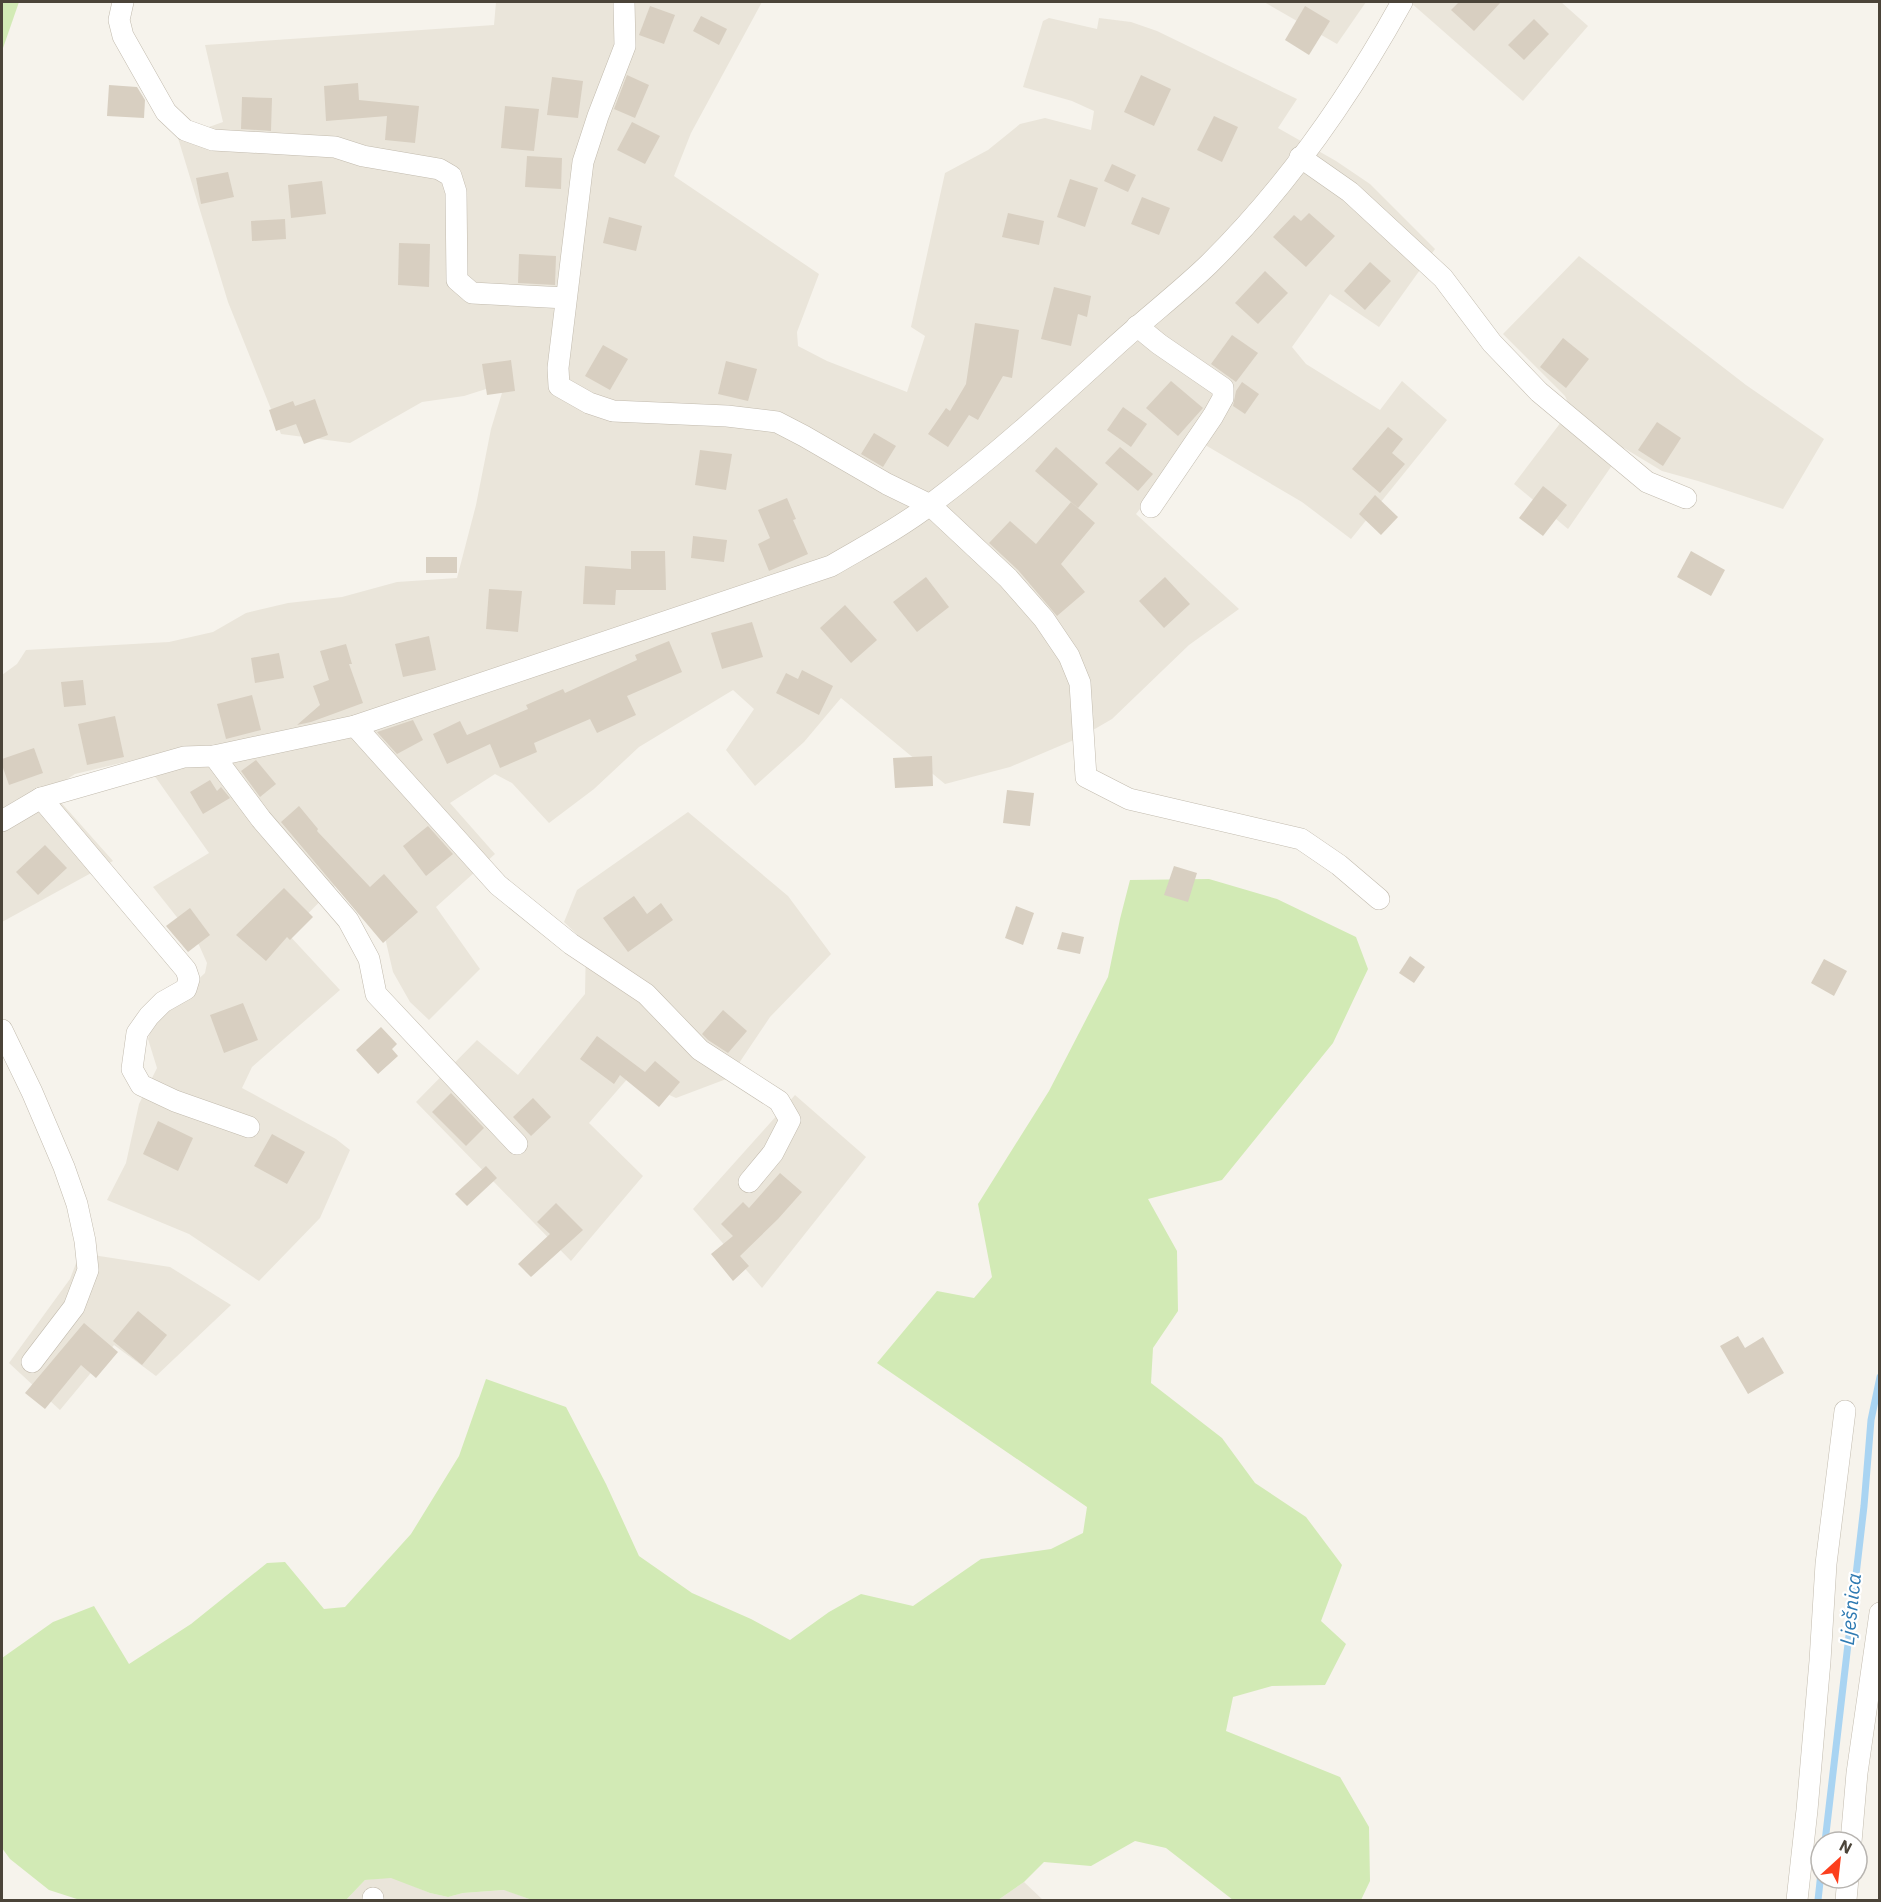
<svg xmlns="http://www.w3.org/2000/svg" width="1881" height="1902" font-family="'IBM Plex Sans',sans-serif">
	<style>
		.residential { fill: #eae5da }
		.green { fill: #d2eab5 }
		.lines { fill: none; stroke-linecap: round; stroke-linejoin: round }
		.stream { stroke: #a9d4f2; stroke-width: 7 }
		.building { fill: #d8cfc1 }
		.street-casing { stroke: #c2bbae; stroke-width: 22 }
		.street { stroke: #fff; stroke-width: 21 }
		.labels { text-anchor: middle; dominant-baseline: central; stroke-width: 4.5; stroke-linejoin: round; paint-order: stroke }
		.water-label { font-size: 20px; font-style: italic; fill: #2e7ab2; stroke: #fff }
	</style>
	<rect width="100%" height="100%" fill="#f6f3ec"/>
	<!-- residential -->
	<g class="residential">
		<path d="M496,2H762L691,133L674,176L819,274L797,332L798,346L827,361L907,392L925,336L911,327L945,173L988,150L1020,124L1045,118L1091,130L1094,111L1072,101L1023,87L1043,21L1049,18L1097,29L1099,18L1131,22L1157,31L1297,99L1278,128L1336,161L1370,184L1435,249L1379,327L1330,294L1292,347L1306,364L1380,410L1402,381L1447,420L1351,539L1302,502L1195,439L1136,514L1239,609L1189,645L1112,719L1081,737L1010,767L945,784L841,698L804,742L755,786L726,750L754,709L733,690L639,747L594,789L549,823L512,783L495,774L450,803L495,854L436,907L480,969L429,1020L410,1002L393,972L383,929L335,886L288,934L340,990L252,1067L242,1088L336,1139L350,1150L320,1218L259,1281L189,1234L107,1200L126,1163L139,1104L157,1068L148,1039L154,1021L205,973L207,963L199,945L153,887L209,853L142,758L75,774L50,790L113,861L2,922V675L17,664L26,650L169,642L213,632L246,613L288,603L342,597L397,582L457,578L476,505L491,429L505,383L464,396L422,402L350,443L281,434L228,302L178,138L223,122L205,45L494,25Z"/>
		<path d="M1264,2H1366L1337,44Z"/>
		<path d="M1410,2H1561L1588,26L1523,101Z"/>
		<path d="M1579,256L1746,385L1824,439L1783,509L1698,481L1662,471L1624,448L1568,529L1514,484L1571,409L1565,396L1503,334Z"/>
		<path d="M688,812L788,896L831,954L770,1017L729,1078L676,1098L629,1077L589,1123L643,1176L571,1261L416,1102L477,1040L518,1075L585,994L586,943L564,922L577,890Z"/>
		<path d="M795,1095L866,1157L762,1288L693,1209Z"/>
		<path d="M80,1253L170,1267L231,1305L156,1376L114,1345L60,1410L9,1363L70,1279Z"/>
		<path d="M391,1877L430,1893L448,1897L463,1893L505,1890L532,1900H346L365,1880Z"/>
		<path d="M1024,1882L1043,1900H998Z"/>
	</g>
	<!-- green -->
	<g class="green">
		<path d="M2,2H19L2,51Z"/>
		<path d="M1209,879L1277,899L1356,937L1368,969L1333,1043L1222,1180L1148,1199L1177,1251L1178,1311L1153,1348L1151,1383L1222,1438L1255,1483L1306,1517L1342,1565L1321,1621L1346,1644L1325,1685L1272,1686L1233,1697L1226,1731L1340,1777L1369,1827L1370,1881L1361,1900H1233L1166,1848L1135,1841L1091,1866L1044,1862L1024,1882L998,1900H532L504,1890L463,1893L448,1897L430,1893L391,1878L365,1880L346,1900H80L49,1890L10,1859L2,1848V1658L53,1622L94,1606L129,1664L191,1624L267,1563L285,1562L324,1609L345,1607L411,1534L459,1456L486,1379L566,1407L606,1484L639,1556L692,1593L751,1619L790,1640L829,1612L861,1594L913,1606L981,1559L1051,1549L1083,1533L1087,1507L877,1363L937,1291L974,1298L992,1277L978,1204L1049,1091L1108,977L1120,919L1130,880Z"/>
	</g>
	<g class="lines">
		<!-- stream -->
		<g class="stream">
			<path d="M1825,1842L1864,1506L1871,1420L1880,1377"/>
			<path d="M1818,1900L1821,1873"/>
		</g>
	</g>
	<!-- building -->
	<g class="building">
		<path d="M1459,2H1501L1474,31L1451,10Z"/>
		<path d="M650,6L675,15L664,44L639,35Z"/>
		<path d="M1305,6L1330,21L1309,55L1285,40Z"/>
		<path d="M701,16L727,29L719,45L693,31Z"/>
		<path d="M1534,19L1549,34L1524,60L1508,45Z"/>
		<path d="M627,75L649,85L635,118L614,109Z"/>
		<path d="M1141,75L1171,89L1154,126L1124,112Z"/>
		<path d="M552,77L583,81L578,118L547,115Z"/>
		<path d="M358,83L359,100L419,106L415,143L385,140L387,116L326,121L324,86Z"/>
		<path d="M109,85L137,87L145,100L144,118L107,116Z"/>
		<path d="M242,97L272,98L271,131L241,129Z"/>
		<path d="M505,106L539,109L534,151L501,148Z"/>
		<path d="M1214,116L1238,127L1222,162L1197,150Z"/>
		<path d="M632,122L660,136L645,164L617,150Z"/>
		<path d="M527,156L562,158L561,189L525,187Z"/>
		<path d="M1112,164L1136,175L1128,192L1104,181Z"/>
		<path d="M228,172L234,197L201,204L196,178Z"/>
		<path d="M1070,179L1098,188L1085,227L1057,217Z"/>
		<path d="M322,181L326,214L291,218L288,185Z"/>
		<path d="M1142,197L1170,208L1159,235L1131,224Z"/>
		<path d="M1008,213L1044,221L1039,245L1002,237Z"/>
		<path d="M1309,213L1335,236L1306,267L1273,237L1294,215L1301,221Z"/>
		<path d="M609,217L642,226L636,251L603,243Z"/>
		<path d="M285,219L286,239L252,241L251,221Z"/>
		<path d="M399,243L430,244L429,287L398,285Z"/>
		<path d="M519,254L556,256L555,285L518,283Z"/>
		<path d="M1370,262L1391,281L1365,310L1344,291Z"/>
		<path d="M1265,271L1288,293L1258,324L1235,303Z"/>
		<path d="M1054,287L1091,296L1087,317L1078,314L1071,346L1041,339Z"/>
		<path d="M975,323L1019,330L1012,378L1003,376L978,420L969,415L948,447L928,434L946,408L950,411L966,384Z"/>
		<path d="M1232,335L1258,353L1236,382L1211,364Z"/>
		<path d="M1563,338L1589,359L1566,388L1540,367Z"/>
		<path d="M603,345L628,359L610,390L585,376Z"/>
		<path d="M511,360L515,391L487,395L482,364Z"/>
		<path d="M726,361L757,369L748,401L718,394Z"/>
		<path d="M1171,381L1203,408L1178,436L1146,408Z"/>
		<path d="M1242,382L1259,394L1245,414L1233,406L1236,391Z"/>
		<path d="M315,399L328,435L304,444L296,424L276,431L269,410L293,401L295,406Z"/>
		<path d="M1123,407L1147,424L1131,447L1107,430Z"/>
		<path d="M1657,422L1681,438L1663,466L1638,450Z"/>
		<path d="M1388,427L1403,439L1392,453L1405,464L1380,493L1352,469Z"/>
		<path d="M874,433L896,446L883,467L861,454Z"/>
		<path d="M1056,447L1098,484L1078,508L1035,471Z"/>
		<path d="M1120,447L1153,474L1138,491L1105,463Z"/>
		<path d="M700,450L732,454L726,490L695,485Z"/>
		<path d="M1543,486L1567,505L1543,536L1519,518Z"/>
		<path d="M1375,495L1398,517L1381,535L1359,514Z"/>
		<path d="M787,498L796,519L793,520L808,554L769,571L758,544L770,538L758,510Z"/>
		<path d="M1071,502L1095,523L1061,564L1085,592L1057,616L1018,570L989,543L1010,521L1036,544Z"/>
		<path d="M693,536L727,540L724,562L691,558Z"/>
		<path d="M631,551H665L666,590H616L615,605L583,604L585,566L631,569Z"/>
		<path d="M1691,551L1725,570L1711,596L1677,577Z"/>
		<rect x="426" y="557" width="31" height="16"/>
		<path d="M926,577L949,607L917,632L893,602Z"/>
		<path d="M1165,577L1190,604L1164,628L1139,601Z"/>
		<path d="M489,589L522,591L518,632L486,629Z"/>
		<path d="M845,605L877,640L851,663L820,628Z"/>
		<path d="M752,622L763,657L722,669L711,633Z"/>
		<path d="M429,636L436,670L403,677L395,644Z"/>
		<path d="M669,641L682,672L627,696L636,715L597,733L590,719L534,743L537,752L500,768L490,744L447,764L433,734L460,721L467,735L528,709L526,705L563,689L565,693L637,660L635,655Z"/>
		<path d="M346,644L352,664H349L363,703L311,722L297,725L320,705L313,686L329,680L320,651Z"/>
		<path d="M279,653L284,678L255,683L251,658Z"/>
		<path d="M802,670L833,686L819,715L776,693L786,673L798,679Z"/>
		<path d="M83,680L86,705L64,707L61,682Z"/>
		<path d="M252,695L261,730L226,739L217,704Z"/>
		<path d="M115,716L124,757L87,765L78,724Z"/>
		<path d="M413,720L423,740L397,754L377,732Z"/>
		<path d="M34,748L43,773L9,785L2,765V759Z"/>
		<path d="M932,756L933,786L895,788L893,758Z"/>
		<path d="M256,760L276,784L260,797L241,771Z"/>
		<path d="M210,780L217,791L221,787L230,798L203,814L190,792Z"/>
		<path d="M1007,790L1034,793L1030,826L1003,823Z"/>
		<path d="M299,806L318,829L317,831L370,887L384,874L418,912L383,943L281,822Z"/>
		<path d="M428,826L453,854L426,876L403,846Z"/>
		<path d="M45,845L67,868L38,895L16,872Z"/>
		<path d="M1174,866L1197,873L1188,902L1164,895Z"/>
		<path d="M284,888L313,917L290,940L287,937L266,961L236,935Z"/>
		<path d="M634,896L647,914L661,903L673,920L628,952L603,918Z"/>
		<path d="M1016,906L1034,913L1023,945L1005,938Z"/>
		<path d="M190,908L210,935L188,952L166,926Z"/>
		<path d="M1062,932L1084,937L1080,954L1057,949Z"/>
		<path d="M1410,956L1425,967L1414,983L1399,973Z"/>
		<path d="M1824,959L1847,971L1834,996L1811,983Z"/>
		<path d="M243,1003L258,1040L224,1053L210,1015Z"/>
		<path d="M723,1010L747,1031L728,1053L708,1040L702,1034Z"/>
		<path d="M381,1027L397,1044L392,1049L398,1056L378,1074L356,1050Z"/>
		<path d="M597,1036L645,1072L655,1061L680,1082L659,1107L620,1075L614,1084L580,1059Z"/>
		<path d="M451,1093L484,1128L466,1146L432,1112Z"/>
		<path d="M533,1098L551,1117L531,1136L513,1117Z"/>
		<path d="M158,1121L193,1138L178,1171L143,1154Z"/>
		<path d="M272,1134L305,1152L287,1184L254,1166Z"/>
		<path d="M486,1166L497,1178L467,1206L455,1194Z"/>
		<path d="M780,1173L802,1192L778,1219L740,1256L749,1266L733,1281L711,1254L733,1236L721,1224L743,1202L749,1208Z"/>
		<path d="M556,1203L583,1230L531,1277L518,1264L550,1234L537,1222Z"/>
		<path d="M138,1311L167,1335L142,1365L113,1341Z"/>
		<path d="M84,1323L118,1352L96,1378L81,1365L45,1409L25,1393Z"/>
		<path d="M1738,1336L1745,1348L1763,1337L1784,1373L1748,1394L1720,1346Z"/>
	</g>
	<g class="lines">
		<defs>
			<g id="street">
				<path d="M123,2L119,20L123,36L166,112L185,130L213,140L335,147L363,156L439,169L451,176L456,192L457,280L472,293L566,298"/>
				<path d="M624,2L625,46L598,116L583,162L558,368L559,386L589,403L613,411L727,416L777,422L804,436L887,484L930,505L1008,578L1044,619L1069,656L1080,683L1086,777L1129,799L1301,839L1339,865L1379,899"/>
				<path d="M1300,157L1350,192L1443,278L1492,343L1539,392L1647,482L1686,498"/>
				<path d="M1137,326L1159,344L1223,388V398L1213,416L1151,507"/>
				<path d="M355,726L498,885L571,944L646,994L700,1050L779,1101L790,1120L773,1153L749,1182"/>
				<path d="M214,756L261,819L348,920L369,959L376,994L517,1144"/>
				<path d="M41,798L186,970L189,979L186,989L163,1002L149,1016L137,1033L132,1069L141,1085L175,1101L249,1127"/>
				<path d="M2,821L41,798L184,757L214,756L355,726L831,566C865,546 900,528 931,504C994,457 1052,404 1110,351C1142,321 1178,294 1209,264C1286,188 1350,96 1402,2"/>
				<path d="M2,1030L32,1092L64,1167L77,1204L85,1241L88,1270L74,1307L32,1362"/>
				<path d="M1851,1842L1857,1773L1880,1613"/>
				<path d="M373,1898V1900"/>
				<path d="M1797,1900L1807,1810L1820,1661L1826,1564L1845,1411"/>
				<path d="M1846,1900L1848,1878"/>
			</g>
		</defs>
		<!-- street casing -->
		<use href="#street" class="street-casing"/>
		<!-- street -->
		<use href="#street" class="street"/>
	</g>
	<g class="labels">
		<!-- water labels -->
		<g class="water-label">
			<text transform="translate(1850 1609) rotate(-84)">Lješnica</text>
		</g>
	</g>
	<!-- border -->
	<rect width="1881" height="1902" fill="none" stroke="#4b4439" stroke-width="6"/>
	<!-- north arrow -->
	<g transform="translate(1839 1860) rotate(27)"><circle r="28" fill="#ffffff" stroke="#b7b4b0" stroke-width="1.5"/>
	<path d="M0-4.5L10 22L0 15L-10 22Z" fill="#fc3f1d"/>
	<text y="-9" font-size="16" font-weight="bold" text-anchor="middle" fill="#4b4439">N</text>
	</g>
</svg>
